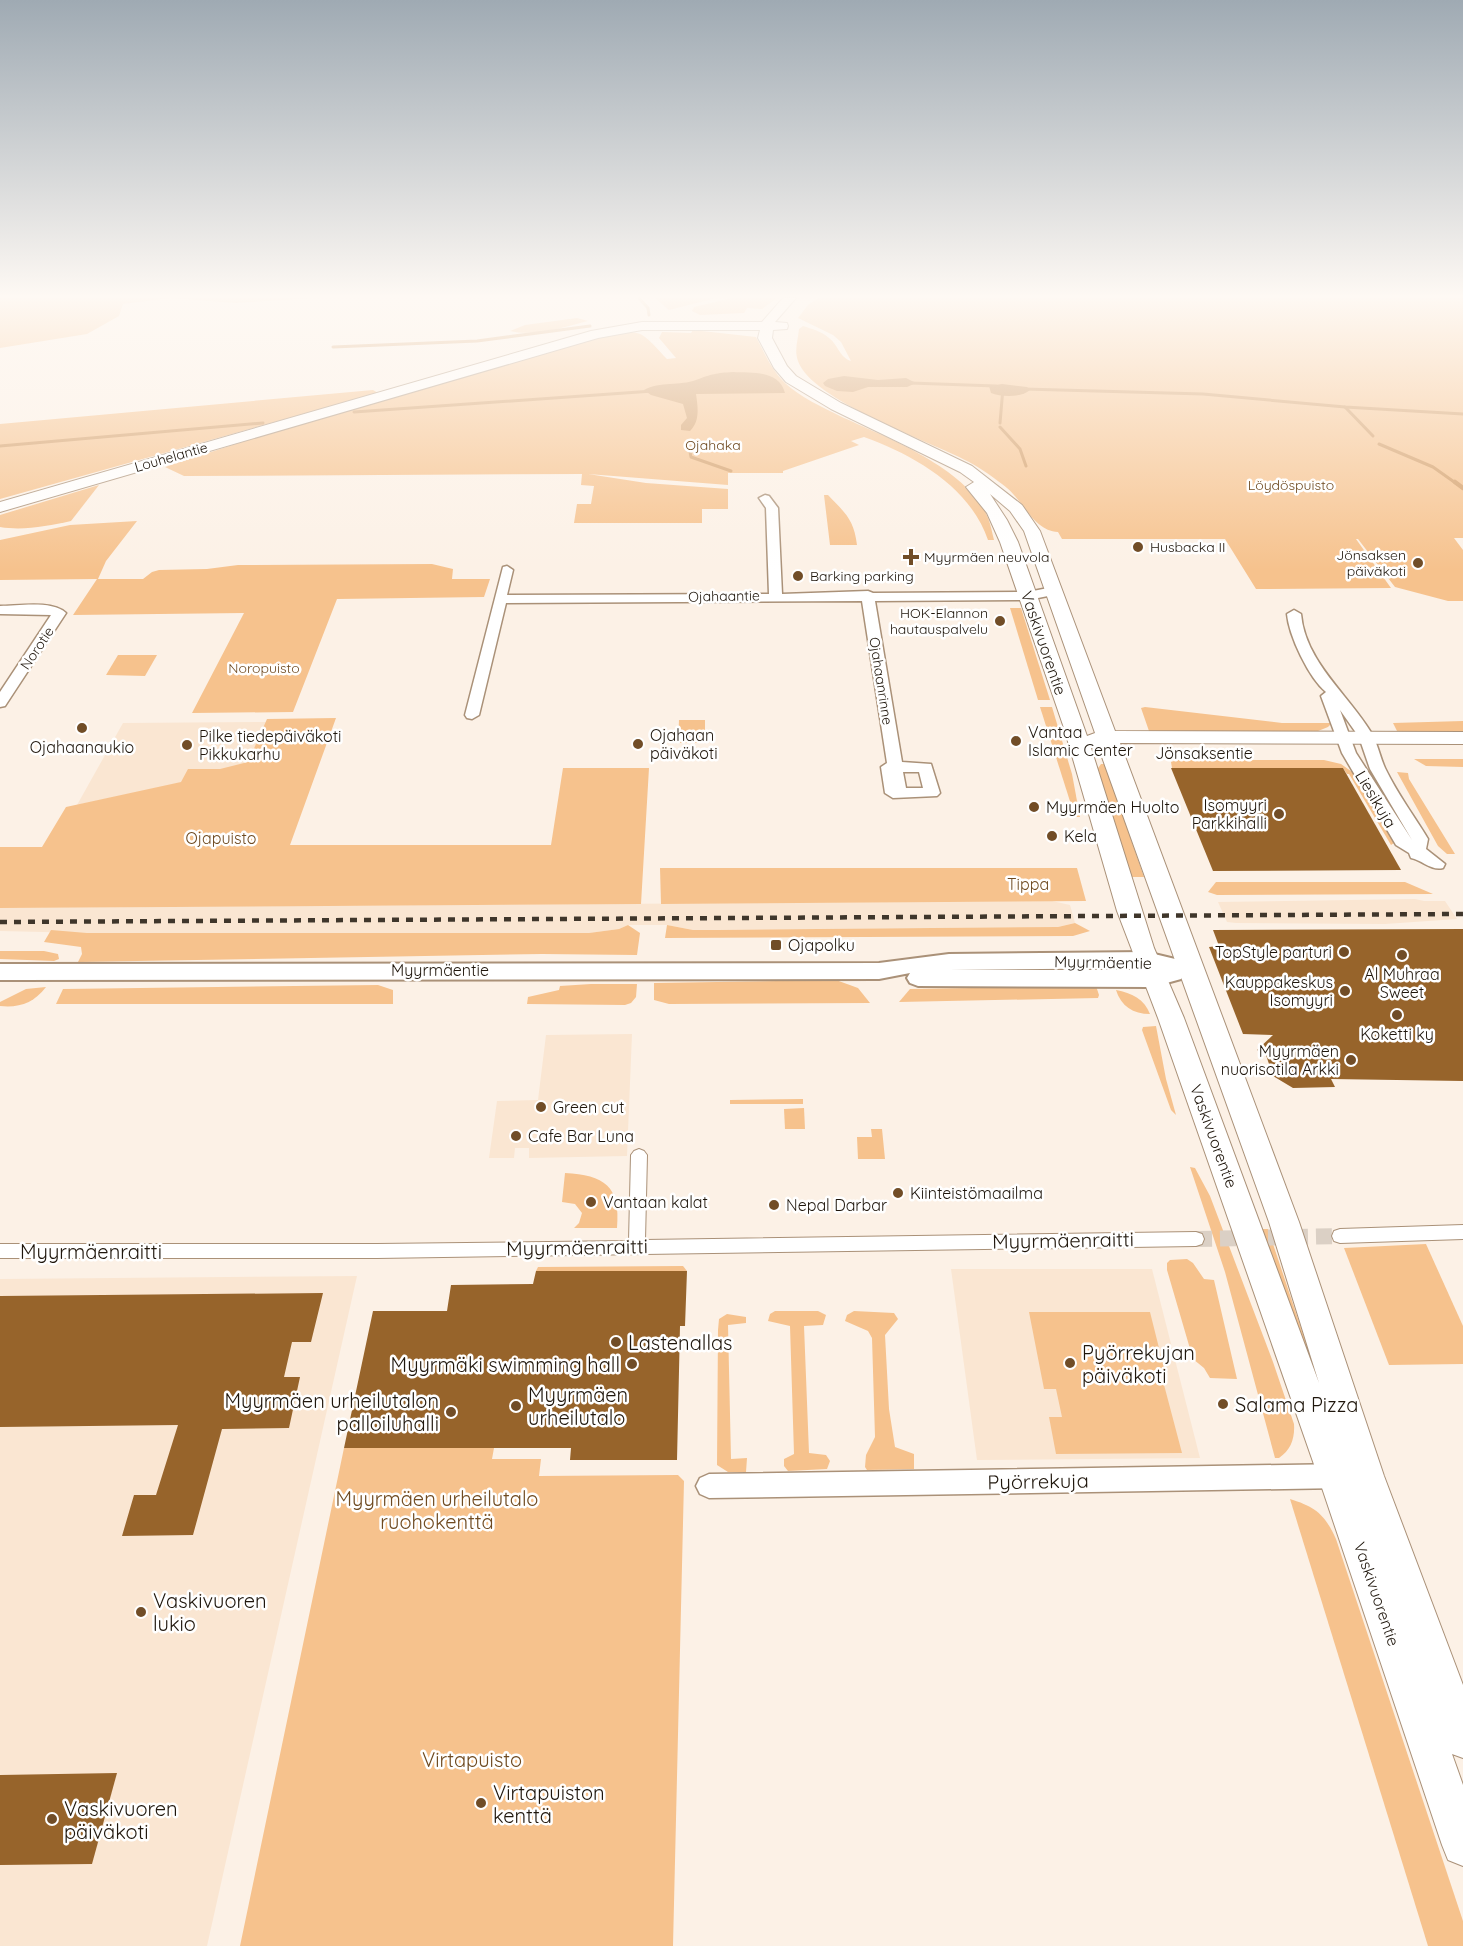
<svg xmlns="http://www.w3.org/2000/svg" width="1463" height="1946" font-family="Quicksand,sans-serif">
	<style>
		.built { fill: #fae6d2 }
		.green { fill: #f6c28d }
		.water { fill: #d29b63 }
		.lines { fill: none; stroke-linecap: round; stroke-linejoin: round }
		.stream-far1 { stroke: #d29b63; stroke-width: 3 }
		.stream { stroke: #d29b63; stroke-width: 4.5 }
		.building { fill: #97642b }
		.pedestrian-tunnel { stroke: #dbd0c5; stroke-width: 16; stroke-dasharray: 16 8; stroke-linecap: butt }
		.pedestrian-casing { stroke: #aa9178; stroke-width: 2 }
		.minor-casing { stroke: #aa9178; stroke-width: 3 }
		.tertiary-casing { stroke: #aa9178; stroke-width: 4 }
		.secondary-casing { stroke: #aa9178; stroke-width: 2 }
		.pedestrian { fill: #fff; fill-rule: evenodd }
		.minor { fill: #fff; fill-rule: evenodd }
		.tertiary { fill: #fff; fill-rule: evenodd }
		.secondary { fill: #fff; fill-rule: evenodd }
		.rail { stroke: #3f362b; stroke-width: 4.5; stroke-dasharray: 7 7; stroke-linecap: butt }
		.poi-dot { fill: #714d27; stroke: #fff; stroke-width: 2 }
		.labels { text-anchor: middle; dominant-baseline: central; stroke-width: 5; stroke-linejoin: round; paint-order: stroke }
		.far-park-label { font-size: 14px; fill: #6f4a20; stroke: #fff }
		.far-street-label { font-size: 14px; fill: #1f160c; stroke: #fff }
		.far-poi-label { font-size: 14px; fill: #1f160c; stroke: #fff; text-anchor: start }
		.street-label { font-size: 16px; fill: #1f160c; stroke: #fff }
		.poi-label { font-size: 16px; fill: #1f160c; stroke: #fff; text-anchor: start }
		.park-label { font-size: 16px; fill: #6f4a20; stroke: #fff }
		.near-street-label { font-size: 20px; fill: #1f160c; stroke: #fff }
		.near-poi-label { font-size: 20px; fill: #1f160c; stroke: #fff; text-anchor: start }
		.near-park-label { font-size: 20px; fill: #6f4a20; stroke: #fff }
	</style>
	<rect width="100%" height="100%" fill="#fcf1e6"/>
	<!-- built -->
	<g class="built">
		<path d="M272,722L254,767L77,805L123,723Z"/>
		<path d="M1415,899L1424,901H1445L1457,919L1385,924L1236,923L1227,922L1218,902Z"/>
		<path d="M1052,901L1070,905L1075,923L1058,927L719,930H693L667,925H628L619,929L589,933H87L0,931V908Z"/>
		<path d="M632,1034L627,1156L529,1158V1148H515L514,1158H489L497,1101L538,1100L546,1035Z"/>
		<path d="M951,1269H1152L1200,1458L977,1460Z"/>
		<path d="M357,1276L207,1946H0V1279Z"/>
	</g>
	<!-- green -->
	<g class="green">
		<path d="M0,298H170L123,304L119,316L87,334L0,348Z"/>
		<path d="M172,298H314L235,303Z"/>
		<path d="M655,298H716L669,310Z"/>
		<path d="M732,298H777L762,309L747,308L744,313L700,315L692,311L694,307Z"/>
		<path d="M818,298H1463V538H1454L1463,550V601H1448L1395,587L1358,539H1356L1391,588L1256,589L1225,539H1062L1058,532C1034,531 1023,501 1007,488C996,479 982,469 969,462C930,441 812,401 798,361C794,350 798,340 799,329L803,326C812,329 821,331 829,338C839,346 839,357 851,361L841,342L833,335L798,318L808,305Z"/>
		<path d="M577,318L588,321C565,327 534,337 510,331L525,325Z"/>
		<path d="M693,330L756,337C765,354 771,369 785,383C800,397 822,407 840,416C885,437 968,468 988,518C991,525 992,533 994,540H988C970,487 914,455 864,437L851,441L859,445L783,471V473H728V485L588,474L646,483L728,489V509H702V523H574L577,504H591L594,486L581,485L582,474L184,476L165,467L251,439L600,337C643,330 637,327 667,359L676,358L659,338L662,332L691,333Z"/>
		<path d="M373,390L378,393L0,499V424Z"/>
		<path d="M99,485L71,521C48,526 23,531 0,527V515Z"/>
		<path d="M824,495H828C845,513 854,519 857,545H830Z"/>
		<path d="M137,521L106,561L98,579H143L152,572L159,570L207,569L238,565L432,564L453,569L452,579H490L484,597L337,599L293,712L192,713L244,613L73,615L97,579L0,580V540L70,525Z"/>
		<path d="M1010,608H1021L1050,700H1038Z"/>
		<path d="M118,655H157L145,676L106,675Z"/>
		<path d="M1040,707H1052L1072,774L1080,817H1075Z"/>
		<path d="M1145,707L1282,723H1332L1328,727L1318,731H1149L1141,708Z"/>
		<path d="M336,718L290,845H551L563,768H649L641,904L0,908V847H42L66,807L181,782L188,769H220L248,762L267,719Z"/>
		<path d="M679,720H705V743H678Z"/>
		<path d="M1463,721V731H1397L1393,723Z"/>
		<path d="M1414,759H1463V767L1426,766Z"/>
		<path d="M1177,760H1324L1341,764L1355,774L1394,843L1391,845L1349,774H1347L1343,768H1172L1171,762Z"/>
		<path d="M1101,764H1105L1144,877H1132L1096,771Z"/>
		<path d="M1397,772L1408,773L1409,779L1455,854H1447L1438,846Z"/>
		<path d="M660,868H1077L1086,901L661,904Z"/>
		<path d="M1216,882H1405L1433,894L1217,895L1208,892Z"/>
		<path d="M1075,923L1090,931L1073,936L665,938L667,925L693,930H719L1058,927Z"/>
		<path d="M628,925L640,933L637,955L542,954L78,962L82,954L81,947L44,942L51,930L87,933H589L619,929Z"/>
		<path d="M0,951H44L58,954L59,959L54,961L0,959Z"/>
		<path d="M836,980L858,988L870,1003L669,1004L654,1000V983Z"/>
		<path d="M591,984H637L636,997L631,1003L625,1005L527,1004L528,997L559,990L560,986Z"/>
		<path d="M378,985L393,990V1004H56L63,989Z"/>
		<path d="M1096,986L1099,995L1098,998L899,1002L910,989Z"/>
		<path d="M46,987C34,1003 19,1008 0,1006V1002L26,989Z"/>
		<path d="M1116,990C1132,993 1144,999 1150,1014C1133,1014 1121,1006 1116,990Z"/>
		<path d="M1156,1026L1166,1079L1176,1115L1171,1110L1142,1030L1143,1027Z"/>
		<path d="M803,1099V1104H730V1100Z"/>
		<path d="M804,1108L805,1129H785L784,1109Z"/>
		<path d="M871,1129H882L885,1159H858L857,1137H872Z"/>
		<path d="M1190,1167L1195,1168L1210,1196L1273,1362L1294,1424C1295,1438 1291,1450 1279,1458H1275L1225,1272Z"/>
		<path d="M565,1173C604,1175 621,1186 617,1228H574L579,1223L582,1213L575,1204L562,1202Z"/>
		<path d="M1254,1229H1268L1337,1436Z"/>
		<path d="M1426,1244L1463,1326V1364L1389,1365L1344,1248Z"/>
		<path d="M1187,1259L1193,1263L1204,1279L1214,1280L1237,1379L1210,1378L1204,1368L1193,1359L1167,1270V1263L1170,1260Z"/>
		<path d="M683,1266L687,1271H536L538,1267Z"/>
		<path d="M775,1311H818L826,1315L823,1325L804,1326L809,1453L826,1455L830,1461L827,1469L788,1471L784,1466V1459L794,1454L790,1326L768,1321L770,1314Z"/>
		<path d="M854,1311L894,1313L898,1319L885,1335L889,1409L895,1447L914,1454V1469L867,1470L865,1467L866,1455L875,1437L872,1338L868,1331L845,1321L847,1315Z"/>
		<path d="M1029,1312H1150L1167,1380L1163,1381L1182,1453L1056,1454L1049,1417H1062L1056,1389H1044Z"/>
		<path d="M727,1314L746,1317V1323L728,1325L731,1459L747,1458L746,1472H728L717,1465L718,1330L719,1319Z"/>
		<path d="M344,1448H494L492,1459H541L539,1476L678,1475L684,1481L673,1946H240Z"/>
		<path d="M1290,1499C1316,1507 1325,1515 1336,1539L1463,1921V1946H1428Z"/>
	</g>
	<!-- water -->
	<g class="water">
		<path d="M733,372C752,373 779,370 785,393L696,394C698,408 700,421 690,431L681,430V425L687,418L683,404L651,395L644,390C660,381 680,386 696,380C712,374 716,373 733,372Z"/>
		<path d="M844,376L878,380L906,378L916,383L907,387H868L853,392L837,391L825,386L823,383L828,379Z"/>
		<path d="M1002,384L1027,387L1030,390C1021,398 1001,397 991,393L989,386Z"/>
	</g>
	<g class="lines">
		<!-- stream-far1 -->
		<g class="stream-far1">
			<path d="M639,298L648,308L649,315"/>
			<path d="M333,347L477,341L590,326"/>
			<path d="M910,383L996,386"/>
			<path d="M1024,389L1203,394L1345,407L1463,414"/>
			<path d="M1345,407L1373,436"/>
			<path d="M354,412L653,391"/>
			<path d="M1000,423L1003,388"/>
			<path d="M1000,427L1020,449L1026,466"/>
			<path d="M688,441L691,457L731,471"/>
			<path d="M1379,444L1433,467L1457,484"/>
			<path d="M0,446L263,423"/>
		</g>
		<!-- stream -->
		<path class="stream" d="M1455,482L1463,488"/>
	</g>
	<!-- building -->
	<g class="building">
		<path d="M1171,768H1343L1401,870L1213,871Z"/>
		<path d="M1463,929V1081L1331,1079L1335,1087L1293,1088L1273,1076L1266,1055L1257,1050L1273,1035L1243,1034L1209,947L1219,946L1213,930Z"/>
		<path d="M536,1271H687L685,1326H680L677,1460H570L571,1448H344L373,1311H447L451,1285L533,1284Z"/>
		<path d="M323,1293L311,1342H292L284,1377H300L289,1428L222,1429L193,1535L122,1536L134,1495H156L178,1425L0,1427V1296Z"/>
		<path d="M117,1773L92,1864L0,1865V1775Z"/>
	</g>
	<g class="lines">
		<!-- pedestrian-tunnel -->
		<path class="pedestrian-tunnel" d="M1196,1239L1340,1236"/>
		<defs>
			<g id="pedestrian">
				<path d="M639,1149L644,1151L647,1155L645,1240L1196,1232L1202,1234L1204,1239L1202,1244L1196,1246L377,1258H0V1244H377L629,1241L631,1155L634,1151Z"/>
				<path d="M1463,1225V1239L1340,1243L1334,1241L1332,1236L1334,1231L1340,1229Z"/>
			</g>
			<g id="minor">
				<path d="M765,495L769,496L778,508L782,594L868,591L873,593L1028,592L1053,587L1059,591L1058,594L1028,600L875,601L902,762L931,764L940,793L937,796L893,798L885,793L881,767L887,763L862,601L506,603L479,715L472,719L467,718L465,715L503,567L507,566L513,570L507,595L769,594L766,508L759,498ZM903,772H919L923,788H906Z"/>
				<path d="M0,606C18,606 52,600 66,613L5,706L0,707V692L51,615L0,614Z"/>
				<path d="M1294,610L1301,614C1305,662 1349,695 1372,734C1378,745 1380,757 1385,768C1397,793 1414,816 1428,839L1426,849L1445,864L1443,868C1431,871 1422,860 1411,858L1409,853L1396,845L1342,753L1321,696L1326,692C1309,678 1289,636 1287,614ZM1340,710L1359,737L1370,769L1412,840L1356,753Z"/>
				<path d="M1343,1464L1352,1468L1355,1476L1352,1484L1343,1488L709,1498L700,1494L696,1486L700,1478L709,1474Z"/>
			</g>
			<path id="tertiary" d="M1146,952L1200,965L1203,970L1200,975L1192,978L1183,976L1181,979L1152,987L918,986L910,983L907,978L910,973L879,979L0,980V964L879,963L949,954ZM1146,968L1157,970H940H949Z"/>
			<path id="secondary" d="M783,298H796L775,322L787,323L788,326L787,329L773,330L772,338L787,366L796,376L841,403L972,466L1022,505L1040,531L1115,731L1463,732V744L1120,743L1299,1222L1384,1476L1463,1685V1758L1452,1754L1463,1785V1866L1448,1860L1442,1845L1318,1476L1158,1018L1117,911L1064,728L1000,542L987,513L966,487L974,482L960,472L831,409L786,382L774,368L758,338L760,330H642L598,338L0,512V502L591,331L642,322H762ZM990,494L1010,511L1024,531L1095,733L1087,736L1018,542L1007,520ZM1098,746L1269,1222L1319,1383L1184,1018L1154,948L1091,748Z"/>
		</defs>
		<!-- pedestrian casing -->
		<use href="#pedestrian" class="pedestrian-casing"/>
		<!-- minor casing -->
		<use href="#minor" class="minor-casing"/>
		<!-- tertiary casing -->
		<use href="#tertiary" class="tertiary-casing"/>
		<!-- secondary casing -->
		<use href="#secondary" class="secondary-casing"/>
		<!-- pedestrian -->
		<use href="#pedestrian" class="pedestrian"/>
		<!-- minor -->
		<use href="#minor" class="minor"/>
		<!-- tertiary -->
		<use href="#tertiary" class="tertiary"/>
		<!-- secondary -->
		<use href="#secondary" class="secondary"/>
		<!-- rail -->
		<path class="rail" d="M0,922L1463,914"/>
	</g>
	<!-- sky -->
	<linearGradient id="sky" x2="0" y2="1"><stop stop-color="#9faab3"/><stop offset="0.52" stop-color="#fef9f4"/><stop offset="1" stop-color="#fef9f4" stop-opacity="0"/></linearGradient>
	<rect width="1463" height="570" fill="url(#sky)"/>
	<!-- markers -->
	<g class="poi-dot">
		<circle cx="1138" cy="547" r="6"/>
		<path d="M908 548h6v6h6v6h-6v6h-6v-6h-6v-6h6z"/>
		<circle cx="1418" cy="563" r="6"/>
		<circle cx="798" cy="576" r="6"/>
		<circle cx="1000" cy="621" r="6"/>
		<circle cx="82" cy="728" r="6"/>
		<circle cx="1016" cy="741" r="6"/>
		<circle cx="638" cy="744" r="6"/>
		<circle cx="187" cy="745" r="6"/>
		<circle cx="1034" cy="807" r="6"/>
		<circle cx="1279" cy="814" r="6"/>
		<circle cx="1052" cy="836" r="6"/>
		<rect x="770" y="939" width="12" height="12" rx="3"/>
		<circle cx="1344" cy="952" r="6"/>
		<circle cx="1402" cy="955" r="6"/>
		<circle cx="1345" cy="991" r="6"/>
		<circle cx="1397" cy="1015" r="6"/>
		<circle cx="1351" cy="1060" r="6"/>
		<circle cx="541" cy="1107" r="6"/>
		<circle cx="516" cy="1136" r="6"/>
		<circle cx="898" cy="1193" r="6"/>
		<circle cx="591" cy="1202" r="6"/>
		<circle cx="774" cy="1205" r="6"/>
		<circle cx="616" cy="1342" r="6"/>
		<circle cx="1070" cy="1363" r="6"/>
		<circle cx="632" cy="1364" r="6"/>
		<circle cx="1223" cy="1404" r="6"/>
		<circle cx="516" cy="1406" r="6"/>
		<circle cx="451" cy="1412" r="6"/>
		<circle cx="141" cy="1612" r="6"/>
		<circle cx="481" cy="1803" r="6"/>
		<circle cx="52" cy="1819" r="6"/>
	</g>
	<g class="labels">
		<!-- far-park labels -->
		<g class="far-park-label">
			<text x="713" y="445">Ojahaka</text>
			<text x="1291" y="485">Löydöspuisto</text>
			<text x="264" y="668">Noropuisto</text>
		</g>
		<!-- far-street labels -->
		<g class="far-street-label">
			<text transform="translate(171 457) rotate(-16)">Louhelantie</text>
			<text transform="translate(724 596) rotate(-1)">Ojahaantie</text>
			<text transform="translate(37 648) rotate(-56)">Norotie</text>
			<text transform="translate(881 681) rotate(81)">Ojahaanrinne</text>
		</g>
		<!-- far-poi labels -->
		<g class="far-poi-label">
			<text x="1150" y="547">Husbacka II</text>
			<text x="1406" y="555" text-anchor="end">Jönsaksen<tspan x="1406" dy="16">päiväkoti</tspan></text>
			<text x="924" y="557">Myyrmäen neuvola</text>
			<text x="810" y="576">Barking parking</text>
			<text x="988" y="613" text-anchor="end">HOK-Elannon<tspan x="988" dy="16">hautauspalvelu</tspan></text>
		</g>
		<!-- street labels -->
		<g class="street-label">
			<text transform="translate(1044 643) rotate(71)">Vaskivuorentie</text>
			<text x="1204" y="753">Jönsaksentie</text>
			<text transform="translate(1376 799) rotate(59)">Liesikuja</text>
			<text transform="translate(1103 962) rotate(1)">Myyrmäentie</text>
			<text x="440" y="970">Myyrmäentie</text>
			<text transform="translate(1214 1136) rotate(70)">Vaskivuorentie</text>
			<text transform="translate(1377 1594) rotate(71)">Vaskivuorentie</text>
		</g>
		<!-- poi labels -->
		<g class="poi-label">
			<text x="1028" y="732">Vantaa<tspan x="1028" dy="18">Islamic Center</tspan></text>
			<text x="650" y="735">Ojahaan<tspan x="650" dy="18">päiväkoti</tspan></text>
			<text x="199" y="736">Pilke tiedepäiväkoti<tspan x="199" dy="18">Pikkukarhu</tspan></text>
			<text x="82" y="747" text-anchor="middle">Ojahaanaukio</text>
			<text x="1267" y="805" text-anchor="end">Isomyyri<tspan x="1267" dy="18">Parkkihalli</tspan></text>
			<text x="1046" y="807">Myyrmäen Huolto</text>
			<text x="1064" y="836">Kela</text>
			<text x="788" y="945">Ojapolku</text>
			<text x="1332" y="952" text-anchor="end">TopStyle parturi</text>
			<text x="1402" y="974" text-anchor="middle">Al Muhraa<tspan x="1402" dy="18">Sweet</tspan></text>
			<text x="1333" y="982" text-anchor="end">Kauppakeskus<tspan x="1333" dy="18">Isomyyri</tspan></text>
			<text x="1397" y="1034" text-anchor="middle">Koketti ky</text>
			<text x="1339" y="1051" text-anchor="end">Myyrmäen<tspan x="1339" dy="18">nuorisotila Arkki</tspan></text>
			<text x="553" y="1107">Green cut</text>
			<text x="528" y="1136">Cafe Bar Luna</text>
			<text x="910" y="1193">Kiinteistömaailma</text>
			<text x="603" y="1202">Vantaan kalat</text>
			<text x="786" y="1205">Nepal Darbar</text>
		</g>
		<!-- park labels -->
		<g class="park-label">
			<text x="221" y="838">Ojapuisto</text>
			<text x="1028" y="884">Tippa</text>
		</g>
		<!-- near-street labels -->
		<g class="near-street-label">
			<text transform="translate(1063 1240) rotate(-1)">Myyrmäenraitti</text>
			<text transform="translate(577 1247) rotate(-1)">Myyrmäenraitti</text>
			<text x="91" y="1251">Myyrmäenraitti</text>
			<text transform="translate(1038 1481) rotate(-1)">Pyörrekuja</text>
		</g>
		<!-- near-poi labels -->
		<g class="near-poi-label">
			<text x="628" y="1342">Lastenallas</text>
			<text x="1082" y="1352">Pyörrekujan<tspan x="1082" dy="23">päiväkoti</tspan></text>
			<text x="620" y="1364" text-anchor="end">Myyrmäki swimming hall</text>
			<text x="528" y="1394">Myyrmäen<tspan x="528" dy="23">urheilutalo</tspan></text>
			<text x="439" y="1400" text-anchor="end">Myyrmäen urheilutalon<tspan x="439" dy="23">palloiluhalli</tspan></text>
			<text x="1235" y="1404">Salama Pizza</text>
			<text x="153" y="1600">Vaskivuoren<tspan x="153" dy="23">lukio</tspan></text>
			<text x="493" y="1792">Virtapuiston<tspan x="493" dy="23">kenttä</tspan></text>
			<text x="64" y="1808">Vaskivuoren<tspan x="64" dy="23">päiväkoti</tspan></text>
		</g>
		<!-- near-park labels -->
		<g class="near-park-label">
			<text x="437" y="1498">Myyrmäen urheilutalo<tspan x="437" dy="23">ruohokenttä</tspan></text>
			<text x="472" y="1759">Virtapuisto</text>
		</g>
	</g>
</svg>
